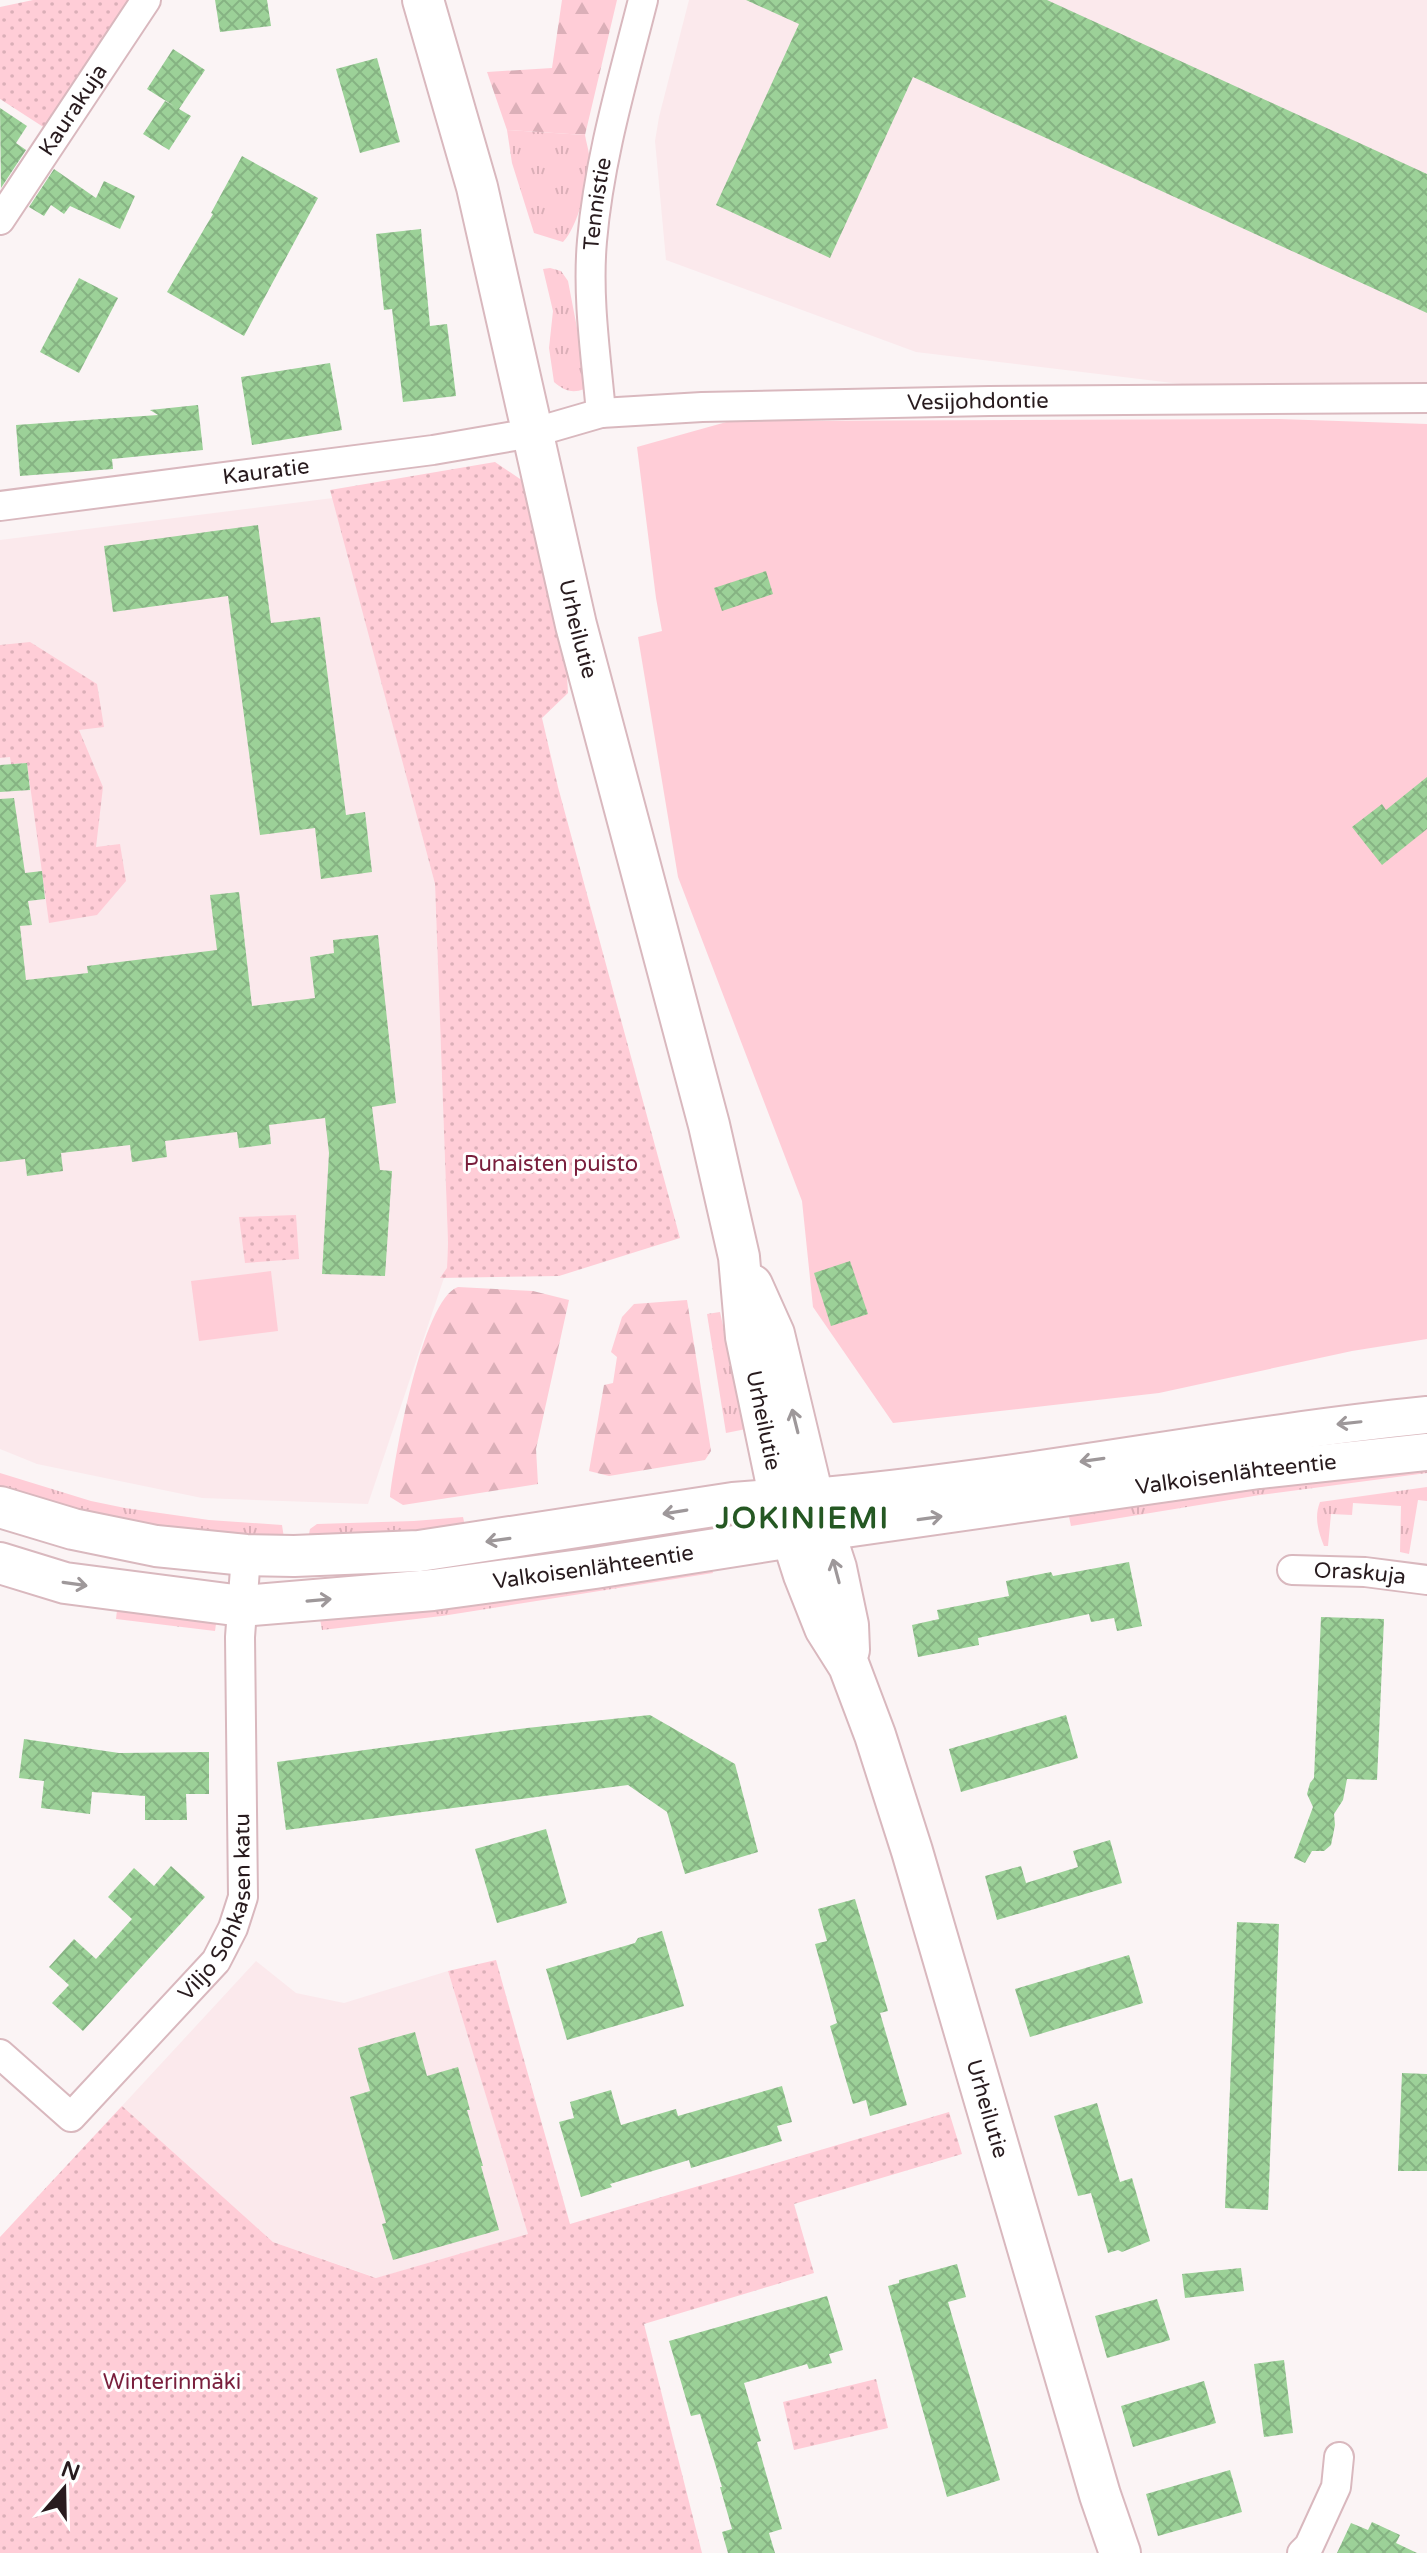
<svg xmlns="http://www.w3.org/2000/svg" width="1427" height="2553" font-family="'Varela Round',sans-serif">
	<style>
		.built { fill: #fbe9ec }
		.grass { fill: url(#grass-tufts) }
		.forest { fill: url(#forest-firs) }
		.park { fill: url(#park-dots) }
		.garden { fill: #ffcdd7 }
		.building { fill: url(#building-cross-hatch) }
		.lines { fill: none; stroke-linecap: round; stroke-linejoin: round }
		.minor-casing { stroke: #d9b8be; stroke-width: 32 }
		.tertiary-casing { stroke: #d9b8be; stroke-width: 40 }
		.secondary-casing { stroke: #d9b8be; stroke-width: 44 }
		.minor { stroke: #fff; stroke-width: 28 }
		.tertiary { stroke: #fff; stroke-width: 36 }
		.secondary { stroke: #fff; stroke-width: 40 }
		.oneway { stroke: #9e989a }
		.labels { text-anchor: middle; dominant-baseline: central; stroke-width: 6; stroke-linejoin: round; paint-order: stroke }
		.street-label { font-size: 22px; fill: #281b1e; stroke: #fff }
		.park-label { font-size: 22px; fill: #791e3c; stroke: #fff }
		.district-label { font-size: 30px; font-weight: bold; letter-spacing: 2px; fill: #255823; stroke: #fff }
	</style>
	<defs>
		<pattern id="grass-tufts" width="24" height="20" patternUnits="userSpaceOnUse" patternTransform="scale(2)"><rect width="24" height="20" fill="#ffcdd7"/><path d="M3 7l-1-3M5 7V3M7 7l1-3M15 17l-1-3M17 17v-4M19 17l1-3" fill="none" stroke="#dbafb8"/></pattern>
		<pattern id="forest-firs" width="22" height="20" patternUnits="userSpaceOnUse" patternTransform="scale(2)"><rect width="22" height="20" fill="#ffcdd7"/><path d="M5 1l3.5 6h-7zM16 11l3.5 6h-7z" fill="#dbafb8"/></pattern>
		<pattern id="park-dots" width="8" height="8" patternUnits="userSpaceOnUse" patternTransform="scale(2)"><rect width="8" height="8" fill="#ffcdd7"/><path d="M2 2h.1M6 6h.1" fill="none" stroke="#dbafb8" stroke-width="1.8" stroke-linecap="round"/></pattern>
		<pattern id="building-cross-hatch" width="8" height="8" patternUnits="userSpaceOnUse" patternTransform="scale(2)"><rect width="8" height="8" fill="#9cd198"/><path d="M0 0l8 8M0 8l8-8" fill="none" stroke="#86b383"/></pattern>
	</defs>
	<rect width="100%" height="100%" fill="#fbf4f5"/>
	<!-- built -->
	<g class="built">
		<path d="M689,0H1427V386L1181,384L916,352L666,260L655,141L659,117Z"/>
		<path d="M333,498L435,884L448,1243L447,1269L368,1504L202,1498L37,1464L0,1449V540Z"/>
		<path d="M256,1961L296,1993L344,2003L448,1971L529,2234L377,2278L273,2242L122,2106Z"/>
	</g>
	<!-- grass -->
	<g class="grass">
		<path d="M507,130L585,135C586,141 588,148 589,154C591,176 578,227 563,242L534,233L512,163Z"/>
		<path d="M550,268L561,271L568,281L586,375L584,389C572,394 563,390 554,382L549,348L553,311L543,269Z"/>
		<path d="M720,1312L746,1429L726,1433L707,1314Z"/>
		<path d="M1427,1462V1473L1260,1495L1071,1526L1068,1512Z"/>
		<path d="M0,1473L91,1501L125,1508L209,1520L282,1525L284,1538C212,1535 140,1527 70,1510C47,1504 23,1495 0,1487Z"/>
		<path d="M1427,1487V1501L1418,1500L1409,1554L1400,1552L1401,1506L1353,1503L1352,1515L1331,1514L1328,1546H1324C1318,1531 1314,1517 1320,1502Z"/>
		<path d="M463,1517L465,1526L439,1530L308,1539L310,1529L317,1524L414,1521Z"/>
		<path d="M710,1564L713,1573L442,1616L322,1630L320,1619Z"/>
		<path d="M117,1610H141L208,1620L216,1624L215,1631L116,1619Z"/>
	</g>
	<!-- forest -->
	<g class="forest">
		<path d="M562,0H617L585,135L507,130L487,72L552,68Z"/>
		<path d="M458,1287L533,1291L569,1300L536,1449L538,1484L403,1505L390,1497C394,1460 422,1299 458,1287Z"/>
		<path d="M687,1300L711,1451L705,1460L609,1476L589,1471L604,1385L613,1383L617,1357L611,1352L622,1317L634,1304Z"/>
	</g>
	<!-- park -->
	<g class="park">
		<path d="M33,0H134L48,130L0,99V7Z"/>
		<path d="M495,462L523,481L565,637L568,693L542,718L558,787L680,1238L559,1276L440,1278L447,1268L448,1243L435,884L330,490Z"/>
		<path d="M30,642L97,684L104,727L79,730L103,787L96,847L120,844L126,881L97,915L49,923L27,763L11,764L10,757L0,758V645Z"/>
		<path d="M296,1215L299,1259L245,1263L239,1217Z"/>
		<path d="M496,1960L570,2224L949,2112L962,2154L794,2204L814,2273L644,2324L702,2553H0V2237L122,2106L273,2242L376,2278L528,2234L448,1971Z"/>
		<path d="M876,2379L888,2428L794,2450L783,2402Z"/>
	</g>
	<!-- garden -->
	<g class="garden">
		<path d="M1279,419L1427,424V1339L1352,1351L1159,1393L893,1423L813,1307L802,1201L678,877L638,637L662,631L656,598L637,447L730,421Z"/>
		<path d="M271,1271L278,1331L199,1341L191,1281Z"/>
	</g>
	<!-- building -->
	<g class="building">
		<path d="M215,0H267L271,26L220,32Z"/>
		<path d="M746,0H1047L1427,174V313L913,77L830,258L716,205L799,24Z"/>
		<path d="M173,49L205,70L179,109L191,116L169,150L143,134L165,101L174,106L147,89Z"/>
		<path d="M377,58L400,142L360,153L336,69Z"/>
		<path d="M0,108L27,126L16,143L26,150L1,188Z"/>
		<path d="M242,156L318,198L244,336L167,292L213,214L211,213Z"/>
		<path d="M54,169L96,198L104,181L135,196L120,229L70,206L64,214L51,205L44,216L29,207Z"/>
		<path d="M421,229L430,326L447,324L456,396L403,402L392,309L384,310L376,234Z"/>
		<path d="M79,278L118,298L79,373L40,352Z"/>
		<path d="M330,363L342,430L252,445L241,377Z"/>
		<path d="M198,405L203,450L112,459L113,469L20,476L16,425L158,415L150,410Z"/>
		<path d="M258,525L271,623L320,617L346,815L365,812L372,872L321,879L315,828L260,835L228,596L113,612L104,546Z"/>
		<path d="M766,571L773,594L722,611L714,588Z"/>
		<path d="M27,763L30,790L0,792V765Z"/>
		<path d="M1427,777V829L1382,865L1352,827L1382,804L1386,810Z"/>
		<path d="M14,798L25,873L42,871L45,899L28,901L32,925L20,926L26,980L88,973L87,966L217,950L210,895L239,892L252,1006L315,998L310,957L334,953L333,940L378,935L396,1103L372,1107L380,1170L392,1171L385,1276L322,1274L329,1153L325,1118L269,1125L271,1144L239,1148L237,1132L165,1141L167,1157L132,1162L130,1145L61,1153L63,1171L27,1176L25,1159L0,1162V799Z"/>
		<path d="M850,1261L868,1314L831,1326L814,1273Z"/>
		<path d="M1129,1562L1142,1626L1117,1631L1114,1618L1091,1622L1089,1614L978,1638L979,1645L918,1657L912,1625L939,1619L937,1610L1009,1596L1006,1581L1051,1572L1053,1576Z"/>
		<path d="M1321,1617L1384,1619L1377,1780L1347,1779L1343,1800L1334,1814L1335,1825L1331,1845L1324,1851H1312L1305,1863L1294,1858L1313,1807L1307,1794L1310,1783L1314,1778Z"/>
		<path d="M650,1715L735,1764L758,1852L685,1874L667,1812L628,1785L286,1830L277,1762L527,1728Z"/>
		<path d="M1066,1715L1078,1758L961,1792L949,1749Z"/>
		<path d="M24,1739L119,1753L209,1752V1794H186L187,1820H145V1796L92,1792L90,1814L41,1808L44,1781L19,1778Z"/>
		<path d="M546,1829L567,1903L497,1923L475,1849Z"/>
		<path d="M1110,1840L1122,1883L997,1920L985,1876L1021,1866L1026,1883L1078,1867L1073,1851Z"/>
		<path d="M171,1866L205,1897L83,2031L52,2003L69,1985L49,1967L74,1939L96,1959L132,1919L108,1897L134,1868L154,1886Z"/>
		<path d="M855,1899L888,2011L880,2013L907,2105L870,2116L866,2100L853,2104L830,2026L837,2023L815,1944L827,1941L818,1909Z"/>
		<path d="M1237,1922L1279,1924L1268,2210L1225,2208Z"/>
		<path d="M662,1931L684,2006L567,2040L546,1969L635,1943L638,1938Z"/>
		<path d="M1129,1955L1143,2003L1030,2037L1015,1989Z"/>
		<path d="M415,2032L427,2076L458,2067L470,2110H467L483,2166H481L499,2230L393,2260L382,2224L386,2223L350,2097L370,2091L358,2048Z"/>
		<path d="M1402,2073L1427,2074V2171H1398Z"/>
		<path d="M782,2086L792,2122L777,2126L782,2141L691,2168L689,2160L610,2184L612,2187L581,2197L559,2122L574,2118L570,2102L611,2090L621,2125L676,2109L678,2116Z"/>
		<path d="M1097,2103L1120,2182L1132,2178L1150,2241L1122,2252L1118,2250L1108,2253L1091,2193L1078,2196L1054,2116Z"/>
		<path d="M957,2264L966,2297L948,2302L1000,2480L947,2497L888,2286L899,2283V2280Z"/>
		<path d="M1241,2268L1244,2291L1185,2298L1182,2274Z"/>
		<path d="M827,2296L843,2350L829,2354L832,2363L809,2369L807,2364L744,2383L761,2441L757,2442L782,2529L769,2533L775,2553H728L722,2532L732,2529L720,2487H722L700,2414L691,2416L669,2341Z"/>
		<path d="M1157,2299L1170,2340L1107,2358L1095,2316Z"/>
		<path d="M1284,2360L1293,2433L1264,2437L1254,2364Z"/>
		<path d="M1204,2381L1216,2423L1133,2447L1121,2406Z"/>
		<path d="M1230,2470L1242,2512L1158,2536L1146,2494Z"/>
		<path d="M1372,2522L1400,2535L1396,2543L1417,2553H1337L1351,2523L1368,2530Z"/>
	</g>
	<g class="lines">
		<defs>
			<g id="minor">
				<path id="s1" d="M0,220L146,0"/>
				<path id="s2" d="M601,413C596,356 587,298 592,241C599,159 623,79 643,0"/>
				<path id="s3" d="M0,506L433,450L532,433L601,413L702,407L989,401L1427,398"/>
				<path id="s4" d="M1292,1570L1365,1572L1427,1580"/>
				<path id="s5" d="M0,2054L71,2117L216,1961L233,1928L243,1897L240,1637L246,1555"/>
				<path d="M1302,2553L1309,2546L1336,2487L1339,2457"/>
			</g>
			<g id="tertiary">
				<path d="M813,1497C1019,1479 1222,1436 1427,1415"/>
				<path id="s6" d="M824,1532L1259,1470L1427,1452"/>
			</g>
			<g id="secondary">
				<path id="s7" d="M423,0L477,187L576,625L709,1125L739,1257L746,1337L780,1500L804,1575L825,1628L849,1666L875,1735L912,1851L1100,2495L1120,2553"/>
				<path d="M752,1285L774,1334L813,1497L836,1568L848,1625L849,1650"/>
				<path d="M0,1507L73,1529L156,1546L246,1555L294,1556L419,1551L733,1503L813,1497"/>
				<path id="s8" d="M0,1563L65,1583L242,1606L433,1590L595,1568L824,1532"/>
			</g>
		</defs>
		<!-- minor casing -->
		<use href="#minor" class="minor-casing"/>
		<!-- tertiary casing -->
		<use href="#tertiary" class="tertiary-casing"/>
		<!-- secondary casing -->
		<use href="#secondary" class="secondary-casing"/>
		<!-- minor -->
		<use href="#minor" class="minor"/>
		<!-- tertiary -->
		<use href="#tertiary" class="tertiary"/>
		<!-- secondary -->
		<use href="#secondary" class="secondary"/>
	</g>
	<!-- one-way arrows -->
	<defs><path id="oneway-shaft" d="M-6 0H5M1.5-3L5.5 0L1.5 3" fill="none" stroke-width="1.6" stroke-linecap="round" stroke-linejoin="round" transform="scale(2)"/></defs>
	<g class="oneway">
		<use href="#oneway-shaft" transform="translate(795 1421) rotate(-104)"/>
		<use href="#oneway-shaft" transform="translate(1349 1423) rotate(174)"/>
		<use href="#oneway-shaft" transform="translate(1092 1460) rotate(172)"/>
		<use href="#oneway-shaft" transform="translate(675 1512) rotate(171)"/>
		<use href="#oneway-shaft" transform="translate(930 1518) rotate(-8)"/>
		<use href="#oneway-shaft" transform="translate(498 1540) rotate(172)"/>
		<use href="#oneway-shaft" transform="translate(836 1571) rotate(-105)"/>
		<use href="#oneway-shaft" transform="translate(75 1584) rotate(8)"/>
		<use href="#oneway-shaft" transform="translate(319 1600) rotate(-5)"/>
	</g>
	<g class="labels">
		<!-- street labels -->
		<g class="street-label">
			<text stroke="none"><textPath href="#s1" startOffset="132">Kaurakuja</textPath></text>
			<text stroke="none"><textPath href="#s2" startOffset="210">Tennistie</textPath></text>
			<text stroke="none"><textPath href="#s3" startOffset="986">Vesijohdontie</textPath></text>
			<text stroke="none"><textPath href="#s3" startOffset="268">Kauratie</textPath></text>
			<text stroke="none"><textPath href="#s7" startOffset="648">Urheilutie</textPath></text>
			<text stroke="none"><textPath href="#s7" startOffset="1462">Urheilutie</textPath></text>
			<text stroke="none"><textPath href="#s6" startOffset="416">Valkoisenlähteentie</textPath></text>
			<text stroke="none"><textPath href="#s8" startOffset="600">Valkoisenlähteentie</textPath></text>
			<text stroke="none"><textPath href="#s4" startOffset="68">Oraskuja</textPath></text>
			<text stroke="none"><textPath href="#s5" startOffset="360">Viljo Sohkasen katu</textPath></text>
			<text stroke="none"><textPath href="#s7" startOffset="2188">Urheilutie</textPath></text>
		</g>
		<!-- park labels -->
		<g class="park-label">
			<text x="551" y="1164">Punaisten puisto</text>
			<text x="172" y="2382">Winterinmäki</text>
		</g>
		<!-- district labels -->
		<g class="district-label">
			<text x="803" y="1518">JOKINIEMI</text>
		</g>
	</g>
	<!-- north arrow -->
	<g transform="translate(64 2489) rotate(20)" stroke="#ffffff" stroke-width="6" paint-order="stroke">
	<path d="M0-6L14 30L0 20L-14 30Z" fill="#281b1e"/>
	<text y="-12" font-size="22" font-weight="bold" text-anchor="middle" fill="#281b1e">N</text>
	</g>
</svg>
